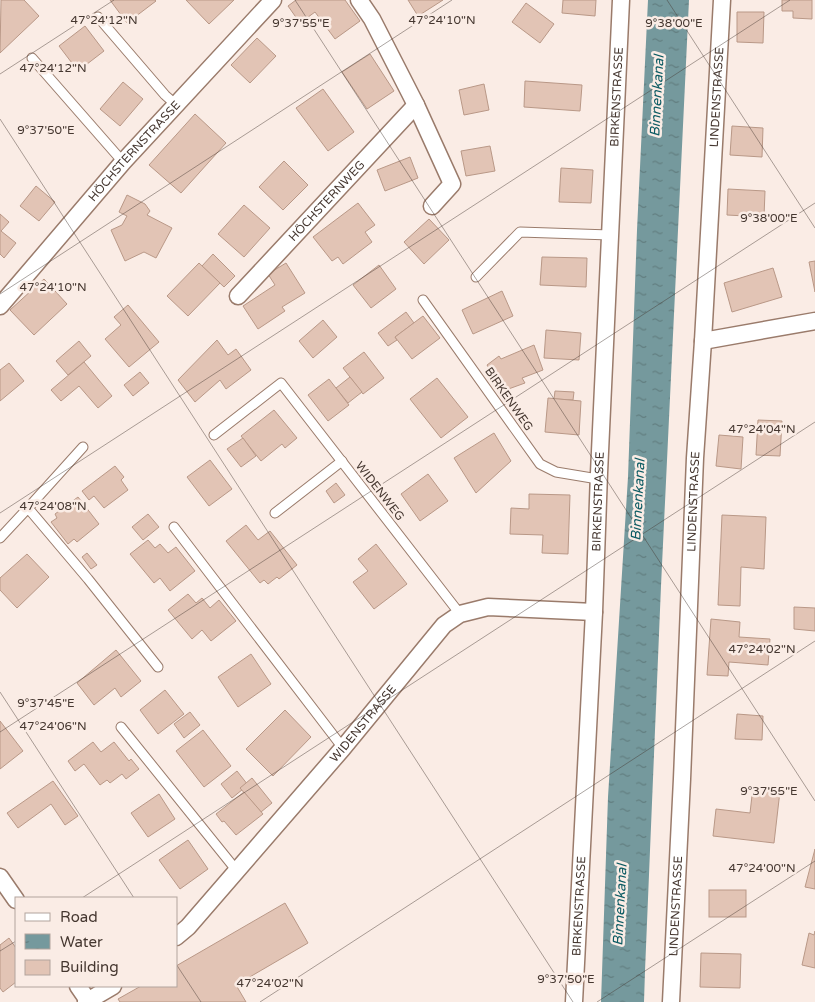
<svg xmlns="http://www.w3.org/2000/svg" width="815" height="1002" font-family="'Varela Round',sans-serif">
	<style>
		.water { fill: url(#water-ripples) }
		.building { fill: #e2c4b5; stroke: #b99887 }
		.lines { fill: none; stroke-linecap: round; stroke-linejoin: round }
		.service-casing { stroke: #9a7b6b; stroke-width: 11 }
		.minor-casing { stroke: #9a7b6b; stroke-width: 19 }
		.service { stroke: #fff; stroke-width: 9 }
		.minor { stroke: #fff; stroke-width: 16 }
		.ticks { fill: none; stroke: #453730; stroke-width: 1; stroke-opacity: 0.45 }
		.labels { text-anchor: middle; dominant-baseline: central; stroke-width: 5; stroke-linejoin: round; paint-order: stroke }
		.street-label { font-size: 12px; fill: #453730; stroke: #faece5 }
		.water-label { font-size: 14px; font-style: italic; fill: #0c5b63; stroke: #faece5 }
		.ticks-label { font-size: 12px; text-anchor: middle; fill: #453730; stroke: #faece5; stroke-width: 5; stroke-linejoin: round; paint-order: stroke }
	</style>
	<defs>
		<pattern id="water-ripples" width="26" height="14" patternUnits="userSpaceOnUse" patternTransform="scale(1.25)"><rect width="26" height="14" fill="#75999d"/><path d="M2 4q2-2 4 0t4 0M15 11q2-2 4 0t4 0" fill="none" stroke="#627e80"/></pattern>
	</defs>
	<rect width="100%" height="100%" fill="#faece5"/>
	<!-- water -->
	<path class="water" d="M648,0H689L661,586L645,971L644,1002H601L608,797L628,477L637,230Z"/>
	<!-- building -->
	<g class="building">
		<path d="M1,0H24L39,16L0,53Z"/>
		<path d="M110,0H155L156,1L127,23Z"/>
		<path d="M186,0H234L209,24Z"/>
		<path d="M296,0H345L360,21L335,39L315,12L300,23L288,6Z"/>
		<path d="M408,0H443L418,16Z"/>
		<path d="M563,0H596L595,16L562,13Z"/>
		<path d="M782,0H812V19L793,18V11H782Z"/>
		<path d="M526,3L554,24L540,43L512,22Z"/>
		<path d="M737,12H764L763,43L737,42Z"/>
		<path d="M85,26L104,51L78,71L59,46Z"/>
		<path d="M257,38L276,56L250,83L231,65Z"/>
		<path d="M370,54L394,91L367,109L342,72Z"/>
		<path d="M525,81L582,85L580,111L524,107Z"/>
		<path d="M123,82L143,99L120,126L100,109Z"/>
		<path d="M484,84L489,110L464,115L459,90Z"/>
		<path d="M323,89L354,132L328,151L296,108Z"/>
		<path d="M195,114L226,143L181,193L149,165Z"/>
		<path d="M732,126L763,128L762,157L730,155Z"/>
		<path d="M490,146L495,171L466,176L461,151Z"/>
		<path d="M410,157L418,178L385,191L377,170Z"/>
		<path d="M284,161L308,185L283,210L259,187Z"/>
		<path d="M561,168L593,170L591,203L559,202Z"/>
		<path d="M36,186L55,202L39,221L20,206Z"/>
		<path d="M728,189L765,191L764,217L727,215Z"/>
		<path d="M127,195L145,204L150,211L147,215L172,228L156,258L144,252L125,261L111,230L122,225L127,216L119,212Z"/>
		<path d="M358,203L375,225L365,232L372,242L343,264L338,257L332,261L313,237Z"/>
		<path d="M244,205L270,228L244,257L218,234Z"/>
		<path d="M0,214L9,222L1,231L16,243L4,258L0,254Z"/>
		<path d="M429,219L449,240L424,264L404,242Z"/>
		<path d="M213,254L235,276L224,287L202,266Z"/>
		<path d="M542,257L587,258L586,287L540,285Z"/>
		<path d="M815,261V292L809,262Z"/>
		<path d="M199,263L220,283L188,316L167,296Z"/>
		<path d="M286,263L305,293L282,307L285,311L258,329L243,306L275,285L268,274Z"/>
		<path d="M379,265L396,289L371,308L353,285Z"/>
		<path d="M773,268L782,297L732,312L724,283Z"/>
		<path d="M44,279L67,304L34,335L10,310Z"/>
		<path d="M502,291L513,316L473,334L462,310Z"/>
		<path d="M128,305L159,342L129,367L105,339L121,325L114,317Z"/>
		<path d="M406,312L414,323L395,337L397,340L388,346L378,333Z"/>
		<path d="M423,316L440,338L412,359L395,337Z"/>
		<path d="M323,320L337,337L313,358L299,341Z"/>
		<path d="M546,330L581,333L579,360L544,358Z"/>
		<path d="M217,340L228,355L236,349L251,370L226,389L220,380L195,402L178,380Z"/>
		<path d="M79,341L91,356L68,375L56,361Z"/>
		<path d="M534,345L543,370L522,378L525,383L503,391L487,365L499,356L501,359Z"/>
		<path d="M364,352L384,378L363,394L343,368Z"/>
		<path d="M84,362L112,396L98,408L79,386L61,401L51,390Z"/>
		<path d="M9,363L24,381L0,401V370Z"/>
		<path d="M140,372L149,383L133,396L124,385Z"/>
		<path d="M350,377L362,392L348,403L336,388Z"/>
		<path d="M437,378L468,417L441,438L410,399Z"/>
		<path d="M329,379L349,405L328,421L308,395Z"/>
		<path d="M555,391L574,392L573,400L554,399Z"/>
		<path d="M548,398L581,401L579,435L545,432Z"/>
		<path d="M274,410L297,438L285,448L282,444L261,461L241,436Z"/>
		<path d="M758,420L782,421L780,456L756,455Z"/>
		<path d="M494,433L511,461L476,493L454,458Z"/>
		<path d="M719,435L743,437L741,469L716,466Z"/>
		<path d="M243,438L256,456L241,467L227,449Z"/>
		<path d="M210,460L232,489L209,506L187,477Z"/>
		<path d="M115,466L124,477L121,480L128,490L104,508L94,496L89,500L82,491Z"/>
		<path d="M428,474L448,501L420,521L401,494Z"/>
		<path d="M336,483L345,495L334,503L326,491Z"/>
		<path d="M529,494L570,495L568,554L542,553L543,535L510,534L511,508L529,509Z"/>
		<path d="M78,497L99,524L77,542L74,539L68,544L51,522L57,518L55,514Z"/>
		<path d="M148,514L159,527L143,540L132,527Z"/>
		<path d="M722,515L766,517L764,569L741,567L740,606L718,605Z"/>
		<path d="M246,525L258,540L270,531L297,565L279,579L277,577L268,584L264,580L260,583L226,541Z"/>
		<path d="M148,540L155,548L160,544L168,553L176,547L195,571L170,591L160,578L154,583L130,554Z"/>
		<path d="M376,544L407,584L374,609L353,582L368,571L358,559Z"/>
		<path d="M87,553L97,565L91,569L82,557Z"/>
		<path d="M27,554L49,577L17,608L0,590V578Z"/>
		<path d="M188,594L196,603L202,598L210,608L219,600L236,621L211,641L202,630L192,639L168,610Z"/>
		<path d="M794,607L815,608V631L794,629Z"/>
		<path d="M711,619L740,622L739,637L770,639L768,665L729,662L728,676L707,675Z"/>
		<path d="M116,650L141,681L121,697L115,688L94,705L77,683Z"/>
		<path d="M251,654L271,684L238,707L218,677Z"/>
		<path d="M165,690L184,714L158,734L140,710Z"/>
		<path d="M285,710L311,737L273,776L246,749Z"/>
		<path d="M190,712L200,725L184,738L174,724Z"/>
		<path d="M737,714L763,716L762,740L735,739Z"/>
		<path d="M0,721L23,751L0,769Z"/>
		<path d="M203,730L231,766L204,787L176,751Z"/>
		<path d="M93,742L101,752L114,742L129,761L131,759L139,769L126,779L122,774L110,783L107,780L100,785L84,764L75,771L68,761Z"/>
		<path d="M237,771L248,785L232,798L221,784Z"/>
		<path d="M252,778L272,803L261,812L240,788Z"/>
		<path d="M53,781L78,816L65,825L51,804L18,828L7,813Z"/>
		<path d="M753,787L780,791L774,843L713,836L716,809L750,813Z"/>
		<path d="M244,792L263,814L236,835L224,821L222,822L216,814Z"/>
		<path d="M159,794L175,819L148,837L131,813Z"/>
		<path d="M188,840L208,869L180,889L159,860Z"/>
		<path d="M815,849V889L805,887Z"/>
		<rect x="709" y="890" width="37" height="27"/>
		<path d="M285,903L308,943L236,985L246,1002H120L118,999L141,986H176V966Z"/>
		<path d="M815,931V968L802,965L809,933L814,935Z"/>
		<path d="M9,938L16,948V982L3,992L0,988V945Z"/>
		<path d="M701,953L741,954L740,988L700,987Z"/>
	</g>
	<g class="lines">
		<defs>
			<g id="service">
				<path d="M98,17L165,95L175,104"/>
				<path d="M32,58L123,162"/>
				<path d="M476,277L520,232L610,235"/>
				<path d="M423,300L540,464L556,472L598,479"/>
				<path d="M214,435L281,383L460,614"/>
				<path d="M28,508L83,447"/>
				<path d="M275,513L342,461"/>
				<path d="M174,527L343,748"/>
				<path d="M0,538L28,508L88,579L158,667"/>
				<path d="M121,727L237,871"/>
			</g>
			<g id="minor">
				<path d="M359,0L372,19L416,105L452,184L432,206"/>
				<path id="s1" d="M238,296L416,105"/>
				<path id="s2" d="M0,306L123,162L273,0"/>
				<path d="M703,341L815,321"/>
				<path d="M0,877L16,900"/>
				<path id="s3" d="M176,937L188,927L343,748L444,625L460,614L488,607L594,612"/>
				<path d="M78,986L89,1002"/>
				<path d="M86,1002L113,986"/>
				<path id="s4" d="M574,1002L594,612L599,473L621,0"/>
				<path id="s5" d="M671,1002L682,779L695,458L703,341L722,0"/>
			</g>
		</defs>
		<!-- service casing -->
		<use href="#service" class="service-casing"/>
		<!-- minor casing -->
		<use href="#minor" class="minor-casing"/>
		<!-- service -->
		<use href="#service" class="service"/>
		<!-- minor -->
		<use href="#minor" class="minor"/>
	</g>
	<!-- ticks -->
	<path class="ticks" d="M295,0L815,801M667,0L815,228M0,74L114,0M0,119L573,1002M0,294L452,0M0,513L790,0M0,692L134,898M0,732L815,203M82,898L815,422M0,951L16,941M176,964L201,1002M260,1002L815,641M597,1002L815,861"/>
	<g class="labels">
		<!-- street labels -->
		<g class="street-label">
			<text stroke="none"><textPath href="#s4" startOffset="906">BIRKENSTRASSE</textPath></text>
			<text stroke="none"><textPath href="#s5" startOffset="906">LINDENSTRASSE</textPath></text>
			<text stroke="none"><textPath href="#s2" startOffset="205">HÖCHSTERNSTRASSE</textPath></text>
			<text stroke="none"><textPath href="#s1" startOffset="130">HÖCHSTERNWEG</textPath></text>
			<text transform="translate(509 399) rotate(55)">BIRKENWEG</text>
			<text transform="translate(380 491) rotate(52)">WIDENWEG</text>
			<text stroke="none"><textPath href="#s4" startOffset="501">BIRKENSTRASSE</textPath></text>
			<text stroke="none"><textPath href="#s5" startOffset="501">LINDENSTRASSE</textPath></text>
			<text stroke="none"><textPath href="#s3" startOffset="284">WIDENSTRASSE</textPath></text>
			<text stroke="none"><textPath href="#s5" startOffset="96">LINDENSTRASSE</textPath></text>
			<text stroke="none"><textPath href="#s4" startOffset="96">BIRKENSTRASSE</textPath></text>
		</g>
		<!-- water labels -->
		<g class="water-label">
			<text transform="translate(657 96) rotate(-87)">Binnenkanal</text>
			<text transform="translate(638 500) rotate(-87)">Binnenkanal</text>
			<text transform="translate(620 905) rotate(-87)">Binnenkanal</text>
		</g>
	</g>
	<g class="ticks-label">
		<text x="104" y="24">47°24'12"N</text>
		<text x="442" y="24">47°24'10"N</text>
		<text x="301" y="27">9°37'55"E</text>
		<text x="674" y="27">9°38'00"E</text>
		<text x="53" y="72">47°24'12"N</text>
		<text x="46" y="134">9°37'50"E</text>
		<text x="769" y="222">9°38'00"E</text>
		<text x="53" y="291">47°24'10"N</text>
		<text x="762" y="433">47°24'04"N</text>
		<text x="53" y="510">47°24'08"N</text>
		<text x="762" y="653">47°24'02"N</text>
		<text x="46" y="707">9°37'45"E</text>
		<text x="53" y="730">47°24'06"N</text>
		<text x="769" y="795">9°37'55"E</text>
		<text x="762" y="872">47°24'00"N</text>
		<text x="566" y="983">9°37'50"E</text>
		<text x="270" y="987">47°24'02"N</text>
	</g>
	<!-- legend -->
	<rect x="15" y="897" width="162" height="90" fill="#faece5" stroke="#b2a49d"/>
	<rect x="25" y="913" width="25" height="8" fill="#ffffff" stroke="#b2a49d"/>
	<text x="60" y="922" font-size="15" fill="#453730">Road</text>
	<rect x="25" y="934" width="25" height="15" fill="url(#water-ripples)" stroke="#b2a49d"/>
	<text x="60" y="947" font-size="15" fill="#453730">Water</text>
	<rect x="25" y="960" width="25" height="15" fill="#e2c4b5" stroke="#b2a49d"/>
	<text x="60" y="972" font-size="15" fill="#453730">Building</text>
</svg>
